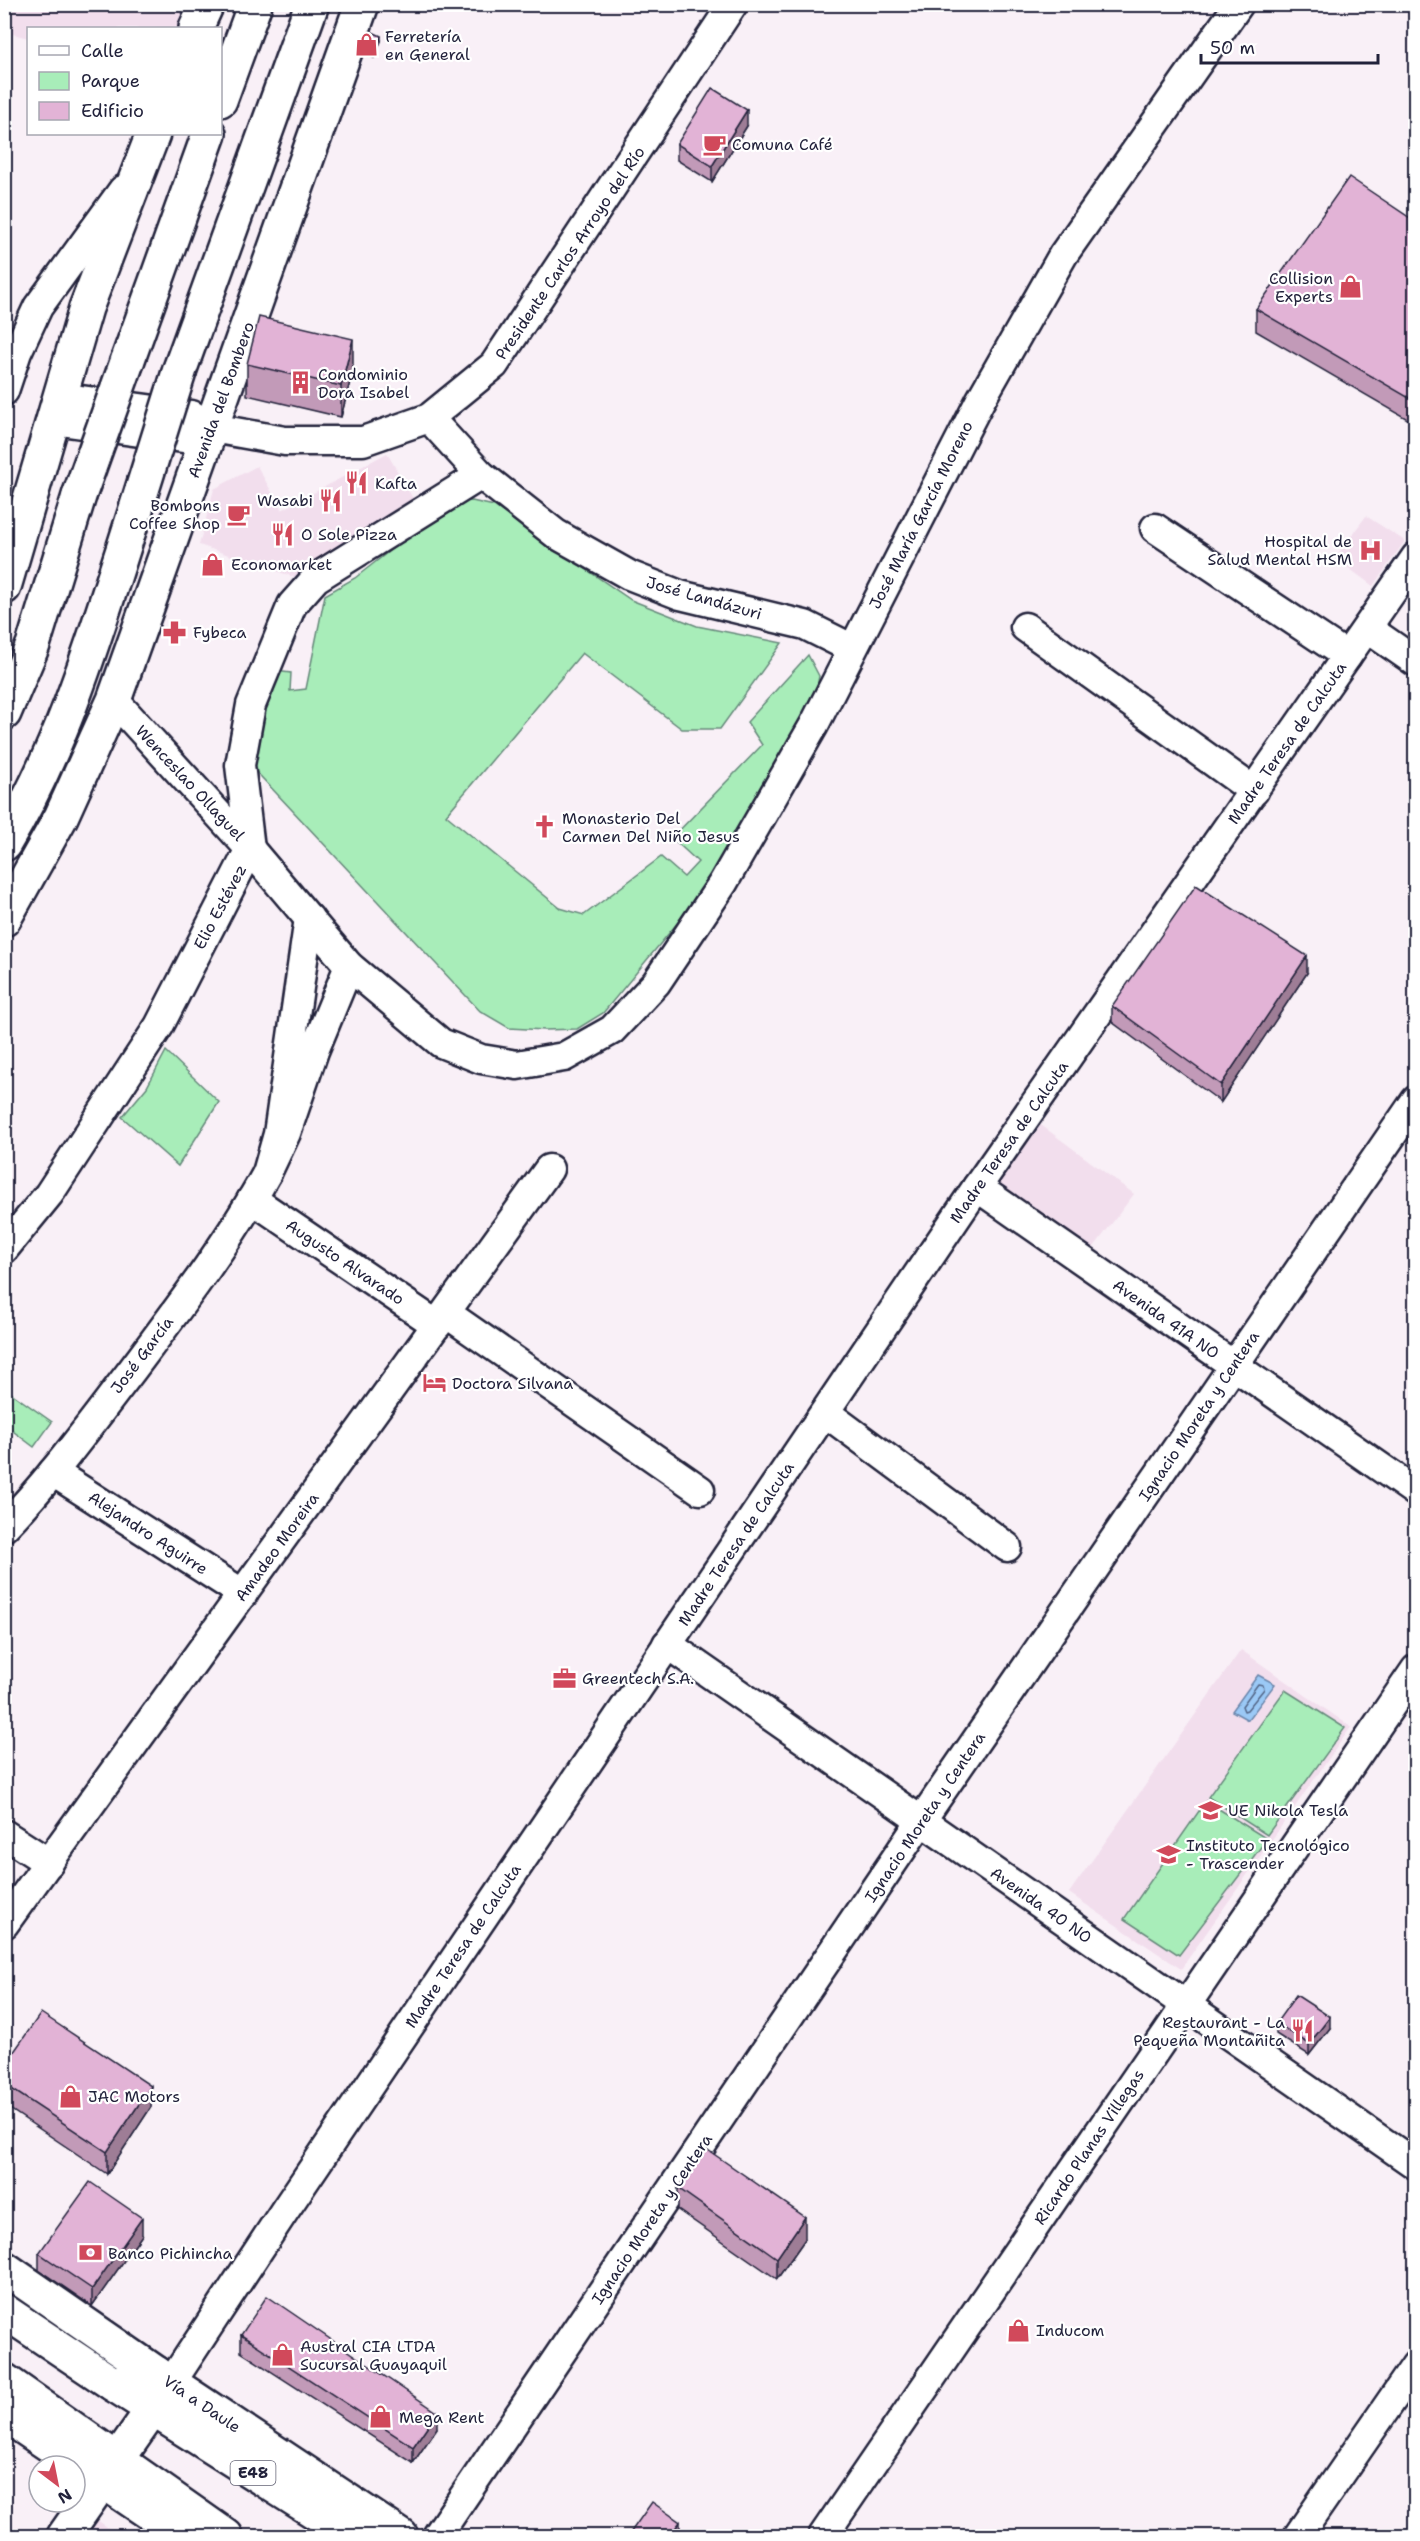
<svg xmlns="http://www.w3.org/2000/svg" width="1420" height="2541" font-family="'Shantell Sans',sans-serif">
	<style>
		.built { fill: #f2deed }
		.green { fill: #a8edb9; stroke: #65887a; stroke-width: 1.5 }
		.water { fill: #9bc9f6; stroke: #6b86ab; stroke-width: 1.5 }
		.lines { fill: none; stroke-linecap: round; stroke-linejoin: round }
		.shore { stroke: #526586; stroke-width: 1.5 }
		.minor-casing { stroke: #22223b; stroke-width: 33 }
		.tertiary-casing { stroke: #22223b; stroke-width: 38 }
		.secondary-casing { stroke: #22223b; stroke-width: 38 }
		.primary-casing { stroke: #22223b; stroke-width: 38 }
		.minor { stroke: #fff; stroke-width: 28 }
		.tertiary { stroke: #fff; stroke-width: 33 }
		.secondary { stroke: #fff; stroke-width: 33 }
		.primary { stroke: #fff; stroke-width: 33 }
		.primary-bridge-casing { stroke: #22223b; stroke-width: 38; stroke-linecap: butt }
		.primary-bridge { stroke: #fff; stroke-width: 33 }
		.wall { fill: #c29ab8; stroke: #22223b; stroke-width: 1.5 }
		.shaded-wall { fill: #9e7d96; stroke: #22223b; stroke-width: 1.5 }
		.building { fill: #e2b3d6; stroke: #22223b; stroke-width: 1.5 }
		.labels { text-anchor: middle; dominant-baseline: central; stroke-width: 4.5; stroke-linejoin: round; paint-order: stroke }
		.shield { fill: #fff; stroke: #646476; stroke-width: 1.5 }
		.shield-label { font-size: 15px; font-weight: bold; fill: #22223b }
		.poi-label { font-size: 16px; fill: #22223b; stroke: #fff; text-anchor: start }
		.street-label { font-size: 16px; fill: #22223b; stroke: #fff }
	</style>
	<rect width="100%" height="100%" fill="#f9f0f7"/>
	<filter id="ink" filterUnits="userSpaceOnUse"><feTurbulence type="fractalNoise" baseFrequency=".0167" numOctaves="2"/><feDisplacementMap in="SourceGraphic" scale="12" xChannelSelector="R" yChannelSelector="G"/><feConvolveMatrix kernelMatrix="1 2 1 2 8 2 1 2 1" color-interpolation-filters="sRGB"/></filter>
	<g filter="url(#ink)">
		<!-- built -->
		<g class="built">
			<path d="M5,5H201L193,28H28V38L5,32Z"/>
			<path d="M387,453L415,502L294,577L199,545L214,489L257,466L282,510Z"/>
			<path d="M1366,516L1405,541L1373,586L1335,558Z"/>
			<path d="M1041,1125L1134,1194L1091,1251L996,1183Z"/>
			<path d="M1241,1650L1351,1727L1181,1969L1069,1893Z"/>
			<path d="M97,2520L120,2536H85Z"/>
		</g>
		<!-- green -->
		<g class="green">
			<path d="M472,501L494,506L631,600L697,626L782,643L720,729H682L582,653L446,815L560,908L584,915L661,857L684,877L698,862L672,838L762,745L747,722L808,655L819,676L813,709L727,863L603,1013L577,1029L545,1030L509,1028L480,1011L249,764L275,671L291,673L290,691L306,689L325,595L355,578L452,502Z"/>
			<path d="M166,1051L219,1102L178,1166L122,1117L147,1087Z"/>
			<path d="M4,1388L52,1422L34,1447L5,1425Z"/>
			<path d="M1285,1690L1345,1728L1267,1835L1208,1797Z"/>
			<path d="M1206,1801L1267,1839L1179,1955L1124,1919Z"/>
		</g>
		<!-- water -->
		<path class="water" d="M1258,1675L1275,1684L1248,1720L1232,1711Z"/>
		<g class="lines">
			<!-- shore -->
			<path class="shore" d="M1258,1684L1263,1685L1264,1689L1247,1710L1244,1711L1242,1706Z"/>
			<defs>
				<g id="minor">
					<path d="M4,391L17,352L38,307L123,190"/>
					<path d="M59,397L192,415L212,428L285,441H363L429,418L494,365L733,4"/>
					<path d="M429,418L481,475L556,534L629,575L680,595L805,625L851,648"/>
					<path d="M53,420L190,439L212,428"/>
					<path d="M1155,528L1347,656"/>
					<path d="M1025,627L1254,791"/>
					<path d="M1367,628L1416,662"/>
					<path d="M114,700L250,849L349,966L441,1043L481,1059L517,1065L564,1057L612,1030L656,983L723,883L814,725L980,401L1063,255L1239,4"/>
					<path d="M309,918L278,1134L267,1173L286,1133L314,1051L349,966"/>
					<path d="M977,1187L1416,1492"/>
					<path d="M252,1199L437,1325"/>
					<path d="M4,1249L49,1194L159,1026L250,849L240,765L251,705L292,605L316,578L481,475"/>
					<path d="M446,1313L700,1490"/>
					<path d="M826,1413L1007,1547"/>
					<path d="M53,1472L243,1594"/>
					<path d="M4,1527C50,1480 89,1426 129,1374C177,1310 228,1244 267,1173"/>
					<path d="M667,1644L1416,2165"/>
					<path d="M4,1834L49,1863"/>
					<path d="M4,1924L549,1169"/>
					<path d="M171,2383L285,2210L977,1187L1416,557"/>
					<path d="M437,2536L921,1821L1416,1100"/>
					<path d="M823,2536L1416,1669"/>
					<path d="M1298,2536L1416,2365"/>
				</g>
				<path id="tertiary" d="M64,2536L169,2386"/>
				<g id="secondary">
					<path d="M196,28L207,4"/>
					<path d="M4,587L86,308L153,134"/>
					<path d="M4,919L61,817L114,700L362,4"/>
					<path d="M4,2268L156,2373L401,2536"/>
					<path d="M4,2414L184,2536"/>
				</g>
				<g id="primary">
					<path d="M220,100L255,4"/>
					<path d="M127,362L209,134"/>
					<path d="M180,369L312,4"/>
					<path d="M4,713L33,645L79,496"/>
					<path d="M4,844C66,741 99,623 136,509"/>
					<path d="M4,2311L113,2384L353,2536"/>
					<path d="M4,2380L226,2536"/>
					<path d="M113,2384L156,2373"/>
				</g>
			</defs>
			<!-- minor casing -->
			<use href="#minor" class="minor-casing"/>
			<!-- tertiary casing -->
			<use href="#tertiary" class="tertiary-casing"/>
			<!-- secondary casing -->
			<use href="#secondary" class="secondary-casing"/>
			<!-- primary casing -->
			<use href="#primary" class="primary-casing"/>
			<!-- minor -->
			<use href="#minor" class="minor"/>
			<!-- tertiary -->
			<use href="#tertiary" class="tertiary"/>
			<!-- secondary -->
			<use href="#secondary" class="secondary"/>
			<!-- primary -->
			<use href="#primary" class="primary"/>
			<defs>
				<g id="primary-bridge">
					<path d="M79,496L127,362"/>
					<path d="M136,509L180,369"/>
				</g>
			</defs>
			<!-- primary-bridge casing -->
			<use href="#primary-bridge" class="primary-bridge-casing"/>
			<!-- primary-bridge -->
			<use href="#primary-bridge" class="primary-bridge"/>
		</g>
		<!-- wall -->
		<g class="wall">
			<path d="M381,41L374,58L364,54V48Z"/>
			<path d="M747,126L712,182L677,160V144Z"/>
			<path d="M1416,222V424L1256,331V309Z"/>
			<path d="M247,364L353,370L341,417L247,395Z"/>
			<path d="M1307,973L1221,1102L1112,1022V1006Z"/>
			<path d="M1276,2023L1330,2028L1309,2055L1276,2034Z"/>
			<path d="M4,2066L151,2107L107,2174L4,2105Z"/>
			<path d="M678,2188L805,2239L777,2279L678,2210Z"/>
			<path d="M142,2235L92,2306L39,2270V2253Z"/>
			<path d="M241,2335L437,2428L413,2463L241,2352Z"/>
		</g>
		<!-- shaded-wall -->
		<g class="shaded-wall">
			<path d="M381,36V41L374,58V52Z"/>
			<path d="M747,110V126L712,182V166Z"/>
			<path d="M353,339V370L341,417V386Z"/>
			<path d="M1307,956V973L1221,1102V1085Z"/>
			<path d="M1330,2017V2028L1309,2055V2044Z"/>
			<path d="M151,2086V2107L107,2174V2152Z"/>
			<path d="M805,2217V2239L777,2279V2258Z"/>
			<path d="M142,2218V2235L92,2306V2289Z"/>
			<path d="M437,2412V2428L413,2463V2447Z"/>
			<path d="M680,2522V2527L673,2536H669Z"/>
		</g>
		<!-- building -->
		<g class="building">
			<path d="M370,31L381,36L374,52L364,48Z"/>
			<path d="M712,88L747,110L712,166L677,144Z"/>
			<path d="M1349,177L1416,222V402L1256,309Z"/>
			<path d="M259,317L353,339L341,386L247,364Z"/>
			<path d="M1196,885L1307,956L1221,1085L1112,1006Z"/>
			<path d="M1296,1995L1330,2017L1309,2044L1276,2023Z"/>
			<path d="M41,2013L151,2086L107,2152L4,2084V2066Z"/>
			<path d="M705,2148L805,2217L777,2258L678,2188Z"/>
			<path d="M90,2182L142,2218L92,2289L39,2253Z"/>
			<path d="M267,2296L437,2412L413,2447L241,2335Z"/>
			<path d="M652,2502L680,2522L669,2536H628Z"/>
		</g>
	</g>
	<!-- icons -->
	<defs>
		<symbol id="shop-bare" viewBox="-9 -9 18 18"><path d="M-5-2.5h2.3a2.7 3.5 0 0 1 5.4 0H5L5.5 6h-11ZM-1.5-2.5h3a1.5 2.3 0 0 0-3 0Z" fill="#d1495b" stroke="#fff" stroke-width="2.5" paint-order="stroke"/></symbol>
		<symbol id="cafe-bare" viewBox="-9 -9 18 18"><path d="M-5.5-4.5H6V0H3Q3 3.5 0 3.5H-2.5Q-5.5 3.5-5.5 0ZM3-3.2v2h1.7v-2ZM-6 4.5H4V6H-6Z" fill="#d1495b" stroke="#fff" stroke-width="2.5" paint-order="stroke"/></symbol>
		<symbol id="building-bare" viewBox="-9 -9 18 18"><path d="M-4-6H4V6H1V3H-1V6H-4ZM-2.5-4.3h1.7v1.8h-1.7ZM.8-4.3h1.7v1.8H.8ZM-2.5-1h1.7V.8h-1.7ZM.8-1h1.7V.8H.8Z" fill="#d1495b" stroke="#fff" stroke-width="2.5" paint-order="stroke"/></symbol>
		<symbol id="restaurant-bare" viewBox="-9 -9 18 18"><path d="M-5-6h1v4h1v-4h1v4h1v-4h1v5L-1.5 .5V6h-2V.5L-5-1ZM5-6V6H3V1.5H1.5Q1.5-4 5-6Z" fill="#d1495b" stroke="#fff" stroke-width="2.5" paint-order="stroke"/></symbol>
		<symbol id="hospital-bare" viewBox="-9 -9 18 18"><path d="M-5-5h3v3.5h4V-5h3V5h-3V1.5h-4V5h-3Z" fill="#d1495b" stroke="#fff" stroke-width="2.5" paint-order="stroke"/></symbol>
		<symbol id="pharmacy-bare" viewBox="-9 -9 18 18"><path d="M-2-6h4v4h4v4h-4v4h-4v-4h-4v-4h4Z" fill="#d1495b" stroke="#fff" stroke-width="2.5" paint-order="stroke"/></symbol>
		<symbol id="church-bare" viewBox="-9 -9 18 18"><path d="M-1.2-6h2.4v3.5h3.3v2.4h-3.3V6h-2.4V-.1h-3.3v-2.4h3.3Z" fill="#d1495b" stroke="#fff" stroke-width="2.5" paint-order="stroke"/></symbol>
		<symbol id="hotel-bare" viewBox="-9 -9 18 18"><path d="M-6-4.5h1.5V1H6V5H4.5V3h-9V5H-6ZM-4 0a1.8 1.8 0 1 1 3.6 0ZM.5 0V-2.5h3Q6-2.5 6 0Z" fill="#d1495b" stroke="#fff" stroke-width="2.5" paint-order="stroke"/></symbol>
		<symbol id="office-bare" viewBox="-9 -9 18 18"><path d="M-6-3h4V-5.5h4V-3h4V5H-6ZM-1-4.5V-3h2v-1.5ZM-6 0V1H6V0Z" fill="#d1495b" stroke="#fff" stroke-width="2.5" paint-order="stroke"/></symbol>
		<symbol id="school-bare" viewBox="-9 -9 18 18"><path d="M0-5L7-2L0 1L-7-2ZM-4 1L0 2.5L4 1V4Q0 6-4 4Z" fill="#d1495b" stroke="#fff" stroke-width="2.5" paint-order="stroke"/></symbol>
		<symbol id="bank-bare" viewBox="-9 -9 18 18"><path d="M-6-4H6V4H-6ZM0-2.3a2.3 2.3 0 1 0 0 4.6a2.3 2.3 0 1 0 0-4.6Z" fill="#d1495b" stroke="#fff" stroke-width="2.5" paint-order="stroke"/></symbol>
	</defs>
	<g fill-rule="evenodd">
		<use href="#shop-bare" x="350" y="28" width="33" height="33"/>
		<use href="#cafe-bare" x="698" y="128" width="33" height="33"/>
		<use href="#shop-bare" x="1334" y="270" width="33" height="33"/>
		<use href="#building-bare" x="284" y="366" width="33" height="33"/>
		<use href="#restaurant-bare" x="340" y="466" width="33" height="33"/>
		<use href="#restaurant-bare" x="314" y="484" width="33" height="33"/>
		<use href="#cafe-bare" x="222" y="498" width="33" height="33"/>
		<use href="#restaurant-bare" x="266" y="518" width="33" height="33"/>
		<use href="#hospital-bare" x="1354" y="534" width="33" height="33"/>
		<use href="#shop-bare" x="196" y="548" width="33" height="33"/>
		<use href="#pharmacy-bare" x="158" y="616" width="33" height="33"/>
		<use href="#church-bare" x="528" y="810" width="33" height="33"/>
		<use href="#hotel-bare" x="418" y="1366" width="33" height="33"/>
		<use href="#office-bare" x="548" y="1662" width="33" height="33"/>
		<use href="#school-bare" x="1194" y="1794" width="33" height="33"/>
		<use href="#school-bare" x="1152" y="1838" width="33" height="33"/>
		<use href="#restaurant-bare" x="1286" y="2014" width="33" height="33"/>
		<use href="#shop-bare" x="54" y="2080" width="33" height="33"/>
		<use href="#bank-bare" x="74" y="2236" width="33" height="33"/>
		<use href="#shop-bare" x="1002" y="2314" width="33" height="33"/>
		<use href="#shop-bare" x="266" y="2338" width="33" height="33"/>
		<use href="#shop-bare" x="364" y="2400" width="33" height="33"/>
	</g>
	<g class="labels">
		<!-- shield labels -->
		<rect class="shield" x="230.5" y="2461" width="45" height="24" rx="4.5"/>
		<g class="shield-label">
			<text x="253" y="2473">E48</text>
		</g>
		<!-- poi labels -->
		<g class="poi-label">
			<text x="385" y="36">Ferretería<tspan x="385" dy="18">en General</tspan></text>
			<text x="732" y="144">Comuna Café</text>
			<text x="1333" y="278" text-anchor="end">Collision<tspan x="1333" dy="18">Experts</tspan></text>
			<text x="318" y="374">Condominio<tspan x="318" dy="18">Dora Isabel</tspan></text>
			<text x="375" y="483">Kafta</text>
			<text x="313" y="500" text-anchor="end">Wasabi</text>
			<text x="220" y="505" text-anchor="end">Bombons<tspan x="220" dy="18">Coffee Shop</tspan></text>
			<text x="301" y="534">O Sole Pizza</text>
			<text x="1352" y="541" text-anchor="end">Hospital de<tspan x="1352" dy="18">Salud Mental HSM</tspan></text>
			<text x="231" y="564">Economarket</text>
			<text x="193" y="632">Fybeca</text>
			<text x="562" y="818">Monasterio Del<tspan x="562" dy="18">Carmen Del Niño Jesus</tspan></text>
			<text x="452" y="1383">Doctora Silvana</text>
			<text x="582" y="1678">Greentech S.A.</text>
			<text x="1228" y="1810">UE Nikola Tesla</text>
			<text x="1186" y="1845">Instituto Tecnológico<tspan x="1186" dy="18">- Trascender</tspan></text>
			<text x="1285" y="2022" text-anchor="end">Restaurant - La<tspan x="1285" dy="18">Pequeña Montañita</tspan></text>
			<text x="88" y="2096">JAC Motors</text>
			<text x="108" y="2253">Banco Pichincha</text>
			<text x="1036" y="2330">Inducom</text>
			<text x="300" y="2346">Austral CIA LTDA<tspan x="300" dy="18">Sucursal Guayaquil</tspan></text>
			<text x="399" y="2417">Mega Rent</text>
		</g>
		<!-- street labels -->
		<g class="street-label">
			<text transform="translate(570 253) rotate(-56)">Presidente Carlos Arroyo del Río</text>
			<text transform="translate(221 400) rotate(-70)">Avenida del Bombero</text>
			<text transform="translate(921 515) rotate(-63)">José María García Moreno</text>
			<text transform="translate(704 598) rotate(16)">José Landázuri</text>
			<text transform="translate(1287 743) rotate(-55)">Madre Teresa de Calcuta</text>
			<text transform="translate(190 783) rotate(47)">Wenceslao Ollaguel</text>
			<text transform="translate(220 907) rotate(-62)">Elio Estévez</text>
			<text transform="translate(1009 1142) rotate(-55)">Madre Teresa de Calcuta</text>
			<text transform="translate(345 1262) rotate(34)">Augusto Alvarado</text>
			<text transform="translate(1166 1319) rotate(35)">Avenida 41A NO</text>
			<text transform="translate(142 1355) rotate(-53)">José García</text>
			<text transform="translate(1199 1416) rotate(-56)">Ignacio Moreta y Centera</text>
			<text transform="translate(148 1533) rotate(33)">Alejandro Aguirre</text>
			<text transform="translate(736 1544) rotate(-56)">Madre Teresa de Calcuta</text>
			<text transform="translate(277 1547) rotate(-54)">Amadeo Moreira</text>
			<text transform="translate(925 1817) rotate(-56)">Ignacio Moreta y Centera</text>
			<text transform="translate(1041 1905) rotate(35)">Avenida 40 NO</text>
			<text transform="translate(463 1946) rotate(-56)">Madre Teresa de Calcuta</text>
			<text transform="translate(1089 2147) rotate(-56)">Ricardo Planas Villegas</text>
			<text transform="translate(652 2219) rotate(-56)">Ignacio Moreta y Centera</text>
			<text transform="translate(202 2404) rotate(34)">Vía a Daule</text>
		</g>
	</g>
	<!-- margin -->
	<rect width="1420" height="2541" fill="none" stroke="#fff" stroke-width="24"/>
	<rect x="12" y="12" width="1396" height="2517" fill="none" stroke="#22223b" stroke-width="2" filter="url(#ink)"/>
	<!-- legend -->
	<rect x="27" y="27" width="195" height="108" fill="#ffffff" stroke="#a7a7b1" stroke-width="1.5"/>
	<rect x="39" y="46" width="30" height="9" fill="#ffffff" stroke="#a7a7b1" stroke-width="1.5"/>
	<text x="81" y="57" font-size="18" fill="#22223b">Calle</text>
	<rect x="39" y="72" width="30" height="18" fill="#a8edb9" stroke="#a7a7b1" stroke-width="1.5"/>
	<text x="81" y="87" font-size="18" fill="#22223b">Parque</text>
	<rect x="39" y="102" width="30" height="18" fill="#e2b3d6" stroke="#a7a7b1" stroke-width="1.5"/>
	<text x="81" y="117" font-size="18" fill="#22223b">Edificio</text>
	<!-- north arrow -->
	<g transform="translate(57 2484) rotate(148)"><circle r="28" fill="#ffffff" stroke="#a7a7b1" stroke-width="1.5"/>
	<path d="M0-4.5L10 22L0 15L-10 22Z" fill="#d1495b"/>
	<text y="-9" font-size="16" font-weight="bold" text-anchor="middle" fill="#22223b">N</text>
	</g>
	<!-- scale -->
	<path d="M1201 54v9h177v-9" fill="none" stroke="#22223b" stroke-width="3"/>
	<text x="1210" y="54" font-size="18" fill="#22223b" stroke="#ffffff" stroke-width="4.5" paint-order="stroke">50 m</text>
</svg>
